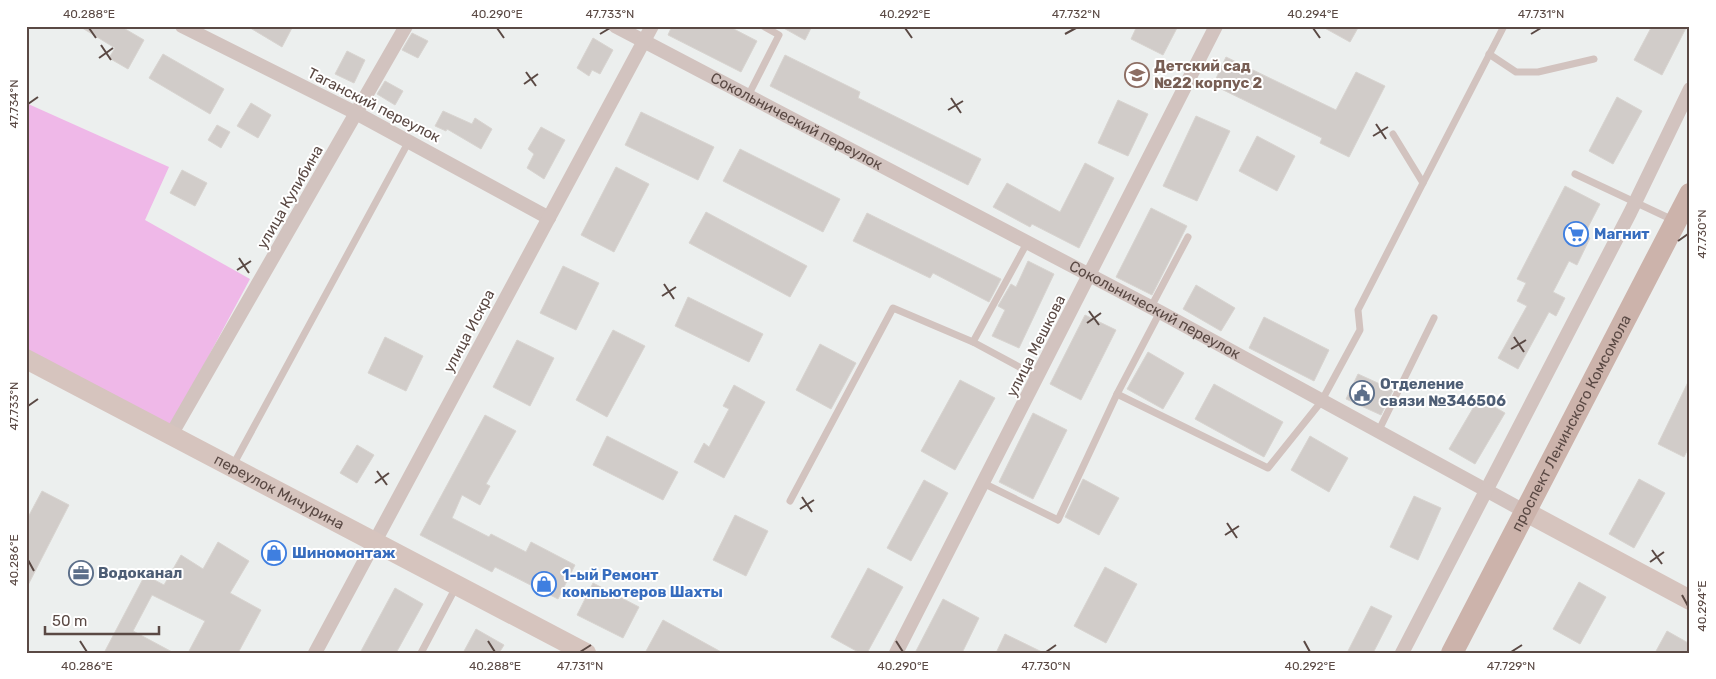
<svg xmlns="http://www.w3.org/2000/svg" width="1716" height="679" font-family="Rubik,sans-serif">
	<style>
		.green { fill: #efb8e8 }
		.building { fill: #d1ccc9; stroke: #d8d4d0 }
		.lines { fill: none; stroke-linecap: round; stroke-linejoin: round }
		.lane { stroke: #d2c3bf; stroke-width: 7 }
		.street { stroke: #d2c3bf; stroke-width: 14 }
		.secondary { stroke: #d6c4be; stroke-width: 20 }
		.primary { stroke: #ccb3ab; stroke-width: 22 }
		.ticks { fill: none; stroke: #5a4944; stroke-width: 2 }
		.labels { text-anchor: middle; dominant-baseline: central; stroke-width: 4; stroke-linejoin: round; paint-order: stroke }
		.education-label { font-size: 15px; font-weight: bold; fill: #785e54; stroke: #fff; text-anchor: start }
		.street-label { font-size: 15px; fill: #5a4944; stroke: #fff }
		.shop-label { font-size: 15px; font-weight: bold; fill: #366cbe; stroke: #fff; text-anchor: start }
		.service-label { font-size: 15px; font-weight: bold; fill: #4e5e75; stroke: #fff; text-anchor: start }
		.neatline { fill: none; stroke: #5a4944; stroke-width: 2 }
		.ticks-label { font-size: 12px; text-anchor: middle; fill: #5a4944 }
	</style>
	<rect width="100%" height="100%" fill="#ecefee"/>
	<!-- green -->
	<path class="green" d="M26,103L169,167L145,220L250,279L170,428L26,351Z"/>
	<!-- building -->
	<g class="building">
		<path d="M79,26H120L144,40L128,69L109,58L115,48Z"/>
		<path d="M247,26H293L282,47Z"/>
		<path d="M672,26H728L757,41L741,72L668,35Z"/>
		<path d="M780,26H812L805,40Z"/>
		<path d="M1137,26H1178L1163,55L1131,39Z"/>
		<path d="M1321,26H1359L1350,42Z"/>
		<path d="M1652,26H1687L1662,75L1634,60Z"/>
		<path d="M412,33L428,41L418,58L402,50Z"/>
		<path d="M593,38L613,50L600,74L592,70L589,76L577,68Z"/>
		<path d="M347,51L365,60L354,83L335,74Z"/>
		<path d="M163,54L224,89L210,114L149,78Z"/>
		<path d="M785,55L860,92L858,98L981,159L968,185L770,86Z"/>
		<path d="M1226,57L1336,110L1356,72L1385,86L1349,157L1320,143L1322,138L1213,85Z"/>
		<path d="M385,81L403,91L395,105L377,94Z"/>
		<path d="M1617,97L1642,111L1613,164L1589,151Z"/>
		<path d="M1118,100L1148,114L1128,156L1098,143Z"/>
		<path d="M251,103L271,115L258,138L237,126Z"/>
		<path d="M443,111L472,124L475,118L492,129L481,149L447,129L446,131L435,126Z"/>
		<path d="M641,112L714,147L698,180L625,145Z"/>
		<path d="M1196,116L1230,131L1197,201L1163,186Z"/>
		<path d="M217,125L230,132L221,148L208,140Z"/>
		<path d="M541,127L565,140L544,179L527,168L534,154L528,149Z"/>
		<path d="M1257,136L1295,156L1277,191L1239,171Z"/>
		<path d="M740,149L840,199L823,232L723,181Z"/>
		<path d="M1085,163L1114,178L1079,248L1032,224L1030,227L993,207L1007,183L1060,212Z"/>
		<path d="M616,167L649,184L614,252L581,235Z"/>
		<path d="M182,170L207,183L195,206L170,193Z"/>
		<path d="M1565,186L1600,204L1584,235L1590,238L1577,265L1569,261L1553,292L1565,298L1556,316L1549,312L1518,369L1498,358L1527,306L1517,301L1526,283L1517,279Z"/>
		<path d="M1151,208L1187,226L1152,295L1116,277Z"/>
		<path d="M706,212L807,266L790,297L689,243Z"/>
		<path d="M867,213L1001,279L989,302L933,273L930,278L853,241Z"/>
		<path d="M1028,261L1054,274L1019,348L992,336L1005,310L998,306L1011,284L1016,287Z"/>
		<path d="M563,266L599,283L576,330L540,313Z"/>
		<path d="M1196,285L1235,308L1221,331L1183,309Z"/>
		<path d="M688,297L763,334L749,362L675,326Z"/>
		<path d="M1085,315L1116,330L1081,400L1050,384Z"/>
		<path d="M1264,317L1329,350L1314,381L1249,348Z"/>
		<path d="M613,330L645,346L607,417L576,400Z"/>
		<path d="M385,337L423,356L406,391L368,373Z"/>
		<path d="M517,340L554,358L530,406L493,387Z"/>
		<path d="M820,344L856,363L831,409L796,390Z"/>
		<path d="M1148,352L1184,373L1163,409L1127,389Z"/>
		<path d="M1358,374L1393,390L1381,415L1346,399Z"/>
		<path d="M1690,378V445L1684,457L1658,444Z"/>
		<path d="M960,380L995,398L955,470L921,451Z"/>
		<path d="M1214,384L1283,422L1264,457L1195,419Z"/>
		<path d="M734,385L765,402L724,478L694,462L704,443L709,447L729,409L723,406Z"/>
		<path d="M1479,398L1505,413L1475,464L1449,449Z"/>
		<path d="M1033,413L1067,430L1033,499L999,482Z"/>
		<path d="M485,415L516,431L486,484L490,486L480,505L462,495L452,518L489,537L491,534L526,552L531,542L575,565L558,599L495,567L492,572L420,535Z"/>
		<path d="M607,436L678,472L663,500L593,465Z"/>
		<path d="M1310,436L1348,458L1329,492L1291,470Z"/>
		<path d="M357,445L374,455L357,483L340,473Z"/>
		<path d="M1083,479L1119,498L1099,535L1065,517Z"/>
		<path d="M1639,479L1665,493L1634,548L1609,534Z"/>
		<path d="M924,480L948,493L911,561L887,548Z"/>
		<path d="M42,491L69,505L26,589V521Z"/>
		<path d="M1414,496L1441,508L1418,560L1390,547Z"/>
		<path d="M735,515L768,531L746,576L713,560Z"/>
		<path d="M218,542L249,561L230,593L261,610L238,653H188L205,621L152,595L133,631L174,653H104L145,575L164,585L181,555L203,569Z"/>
		<path d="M1105,567L1137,584L1106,643L1074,626Z"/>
		<path d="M868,568L903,587L867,653H860L831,637Z"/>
		<path d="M1579,582L1606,597L1580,644L1553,629Z"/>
		<path d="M593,583L639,607L623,638L577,615Z"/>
		<path d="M395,588L423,604L396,653H360Z"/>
		<path d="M943,599L979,618L962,653H915Z"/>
		<path d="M1371,606L1392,616L1373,653H1347Z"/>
		<path d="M663,620L723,653H645Z"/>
		<path d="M476,629L504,645L499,653H463Z"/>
		<path d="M1667,631L1690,644V653H1655Z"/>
		<path d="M1005,634L1044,653H996Z"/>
	</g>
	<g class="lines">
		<!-- lane -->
		<g class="lane">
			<path d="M1489,54L1516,72H1538L1594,59"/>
			<path d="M748,96L779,35L763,26"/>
			<path d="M1575,174L1673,220"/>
			<path d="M1423,183L1504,26"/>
			<path d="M1027,243L973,342L1038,377"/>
			<path d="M1151,307L1188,237"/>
			<path d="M1117,394L1268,468L1321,402L1360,330L1358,310L1423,183L1393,134"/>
			<path d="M1378,432L1434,318"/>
			<path d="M232,467L409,141"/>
			<path d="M983,483L1058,520L1117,394L1160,312"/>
			<path d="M790,501L893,308L973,342"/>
			<path d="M421,653L456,587"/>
		</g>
		<!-- street -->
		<g class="street">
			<path d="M182,26L356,113L549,218"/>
			<path id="s1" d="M615,26L1160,312L1526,512"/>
			<path d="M171,435L406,26"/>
			<path d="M315,653L652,26"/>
			<path d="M896,653L1216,26"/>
			<path d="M1402,653L1630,213L1690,89"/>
		</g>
		<!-- secondary -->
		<g class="secondary">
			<path id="s2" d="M26,359L586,653"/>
			<path d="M1526,512L1690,600"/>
		</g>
		<!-- primary -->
		<path class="primary" id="s3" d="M1452,653L1690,194"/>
	</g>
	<!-- ticks -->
	<path class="ticks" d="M89,28L96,38M497,28L504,38M905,28L912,38M1313,28L1320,38M600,34L610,28M1065,34L1076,28M1531,34L1541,28M101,45L111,60M99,58L113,48M526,72L536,86M524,84L538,74M951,98L961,113M28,104L38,97M948,110L963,101M1376,124L1386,139M1373,136L1388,127M1678,241L1688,234M239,258L249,273M237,270L251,261M664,284L674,299M662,296L676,287M1089,311L1099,325M1087,323L1101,313M1514,337L1524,352M1511,349L1526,340M28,406L38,399M377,471L387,485M375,483L389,473M802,497L812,512M800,509L814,500M1227,523L1237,538M1225,535L1239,526M1652,550L1662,564M28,560L34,571M1650,562L1664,552M1682,595L1688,606M80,641L87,652M488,641L495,652M896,641L903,652M1304,641L1310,652M580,652L591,645M1046,652L1056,645M1511,652L1522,645"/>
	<!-- icons -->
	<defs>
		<symbol id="school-ring" viewBox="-11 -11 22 22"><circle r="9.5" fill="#fff" stroke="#8d6e63" stroke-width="1.5"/><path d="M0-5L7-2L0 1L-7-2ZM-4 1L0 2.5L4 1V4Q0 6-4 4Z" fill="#8d6e63"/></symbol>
		<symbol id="supermarket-ring" viewBox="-11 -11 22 22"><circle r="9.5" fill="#fff" stroke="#3f7fe0" stroke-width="1.5"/><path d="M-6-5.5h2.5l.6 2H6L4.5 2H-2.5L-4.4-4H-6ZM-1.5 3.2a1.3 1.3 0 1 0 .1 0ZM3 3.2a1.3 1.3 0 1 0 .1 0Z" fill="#3f7fe0"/></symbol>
		<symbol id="civic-ring" viewBox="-11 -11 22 22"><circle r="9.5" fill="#fff" stroke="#5c6f8a" stroke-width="1.5"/><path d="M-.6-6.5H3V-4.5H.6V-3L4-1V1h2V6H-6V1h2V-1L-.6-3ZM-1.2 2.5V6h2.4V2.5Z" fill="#5c6f8a"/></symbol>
		<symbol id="shop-ring" viewBox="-11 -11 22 22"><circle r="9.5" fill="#fff" stroke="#3f7fe0" stroke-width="1.5"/><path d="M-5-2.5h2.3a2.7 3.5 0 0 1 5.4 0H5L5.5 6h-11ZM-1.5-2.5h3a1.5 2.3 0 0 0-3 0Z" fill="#3f7fe0"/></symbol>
		<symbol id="office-ring" viewBox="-11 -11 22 22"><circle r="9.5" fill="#fff" stroke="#5c6f8a" stroke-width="1.5"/><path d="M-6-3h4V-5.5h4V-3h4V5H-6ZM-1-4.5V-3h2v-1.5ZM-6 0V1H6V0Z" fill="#5c6f8a"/></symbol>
	</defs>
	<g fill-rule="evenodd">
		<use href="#school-ring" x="1123" y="61" width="28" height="28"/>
		<use href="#supermarket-ring" x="1562" y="220" width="28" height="28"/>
		<use href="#civic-ring" x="1348" y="379" width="28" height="28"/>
		<use href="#shop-ring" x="260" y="539" width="28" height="28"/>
		<use href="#office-ring" x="67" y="559" width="28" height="28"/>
		<use href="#shop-ring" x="530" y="570" width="28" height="28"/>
	</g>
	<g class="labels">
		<!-- education labels -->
		<g class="education-label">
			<text x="1154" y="66">Детский сад<tspan x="1154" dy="17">№22 корпус 2</tspan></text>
		</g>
		<!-- street labels -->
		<g class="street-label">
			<text transform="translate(374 105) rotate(27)">Таганский переулок</text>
			<text stroke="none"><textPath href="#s1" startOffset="205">Сокольнический переулок</textPath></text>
			<text transform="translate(290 197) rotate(-60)">улица Кулибина</text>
			<text stroke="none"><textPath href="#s1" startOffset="610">Сокольнический переулок</textPath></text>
			<text transform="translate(469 331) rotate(-62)">улица Искра</text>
			<text transform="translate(1036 346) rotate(-63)">улица Мешкова</text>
			<text stroke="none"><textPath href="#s3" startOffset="259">проспект Ленинского Комсомола</textPath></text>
			<text stroke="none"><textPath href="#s2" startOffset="286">переулок Мичурина</textPath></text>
		</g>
		<!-- shop labels -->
		<g class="shop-label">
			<text x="1594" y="234">Магнит</text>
			<text x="292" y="553">Шиномонтаж</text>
			<text x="562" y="575">1-ый Ремонт<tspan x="562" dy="17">компьютеров Шахты</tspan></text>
		</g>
		<!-- service labels -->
		<g class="service-label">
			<text x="1380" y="384">Отделение<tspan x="1380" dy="17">связи №346506</tspan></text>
			<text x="98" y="573">Водоканал</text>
		</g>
	</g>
	<!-- border -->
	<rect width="1716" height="679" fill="none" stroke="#ffffff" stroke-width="55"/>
	<!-- scale -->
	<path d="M45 626v8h114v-8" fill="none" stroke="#5a4944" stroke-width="2.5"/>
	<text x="52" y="626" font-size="15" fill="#5a4944" stroke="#ffffff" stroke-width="4" paint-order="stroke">50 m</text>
	<rect x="28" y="28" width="1660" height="624" class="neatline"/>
	<g class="ticks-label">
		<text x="89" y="18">40.288°E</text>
		<text x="497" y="18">40.290°E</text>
		<text x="610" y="18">47.733°N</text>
		<text x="905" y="18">40.292°E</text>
		<text x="1076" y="18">47.732°N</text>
		<text x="1313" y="18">40.294°E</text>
		<text x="1541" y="18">47.731°N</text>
		<text transform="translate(14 104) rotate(-90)" y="4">47.734°N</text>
		<text transform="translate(1702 234) rotate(-90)" y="4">47.730°N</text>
		<text transform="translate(14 406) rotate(-90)" y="4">47.733°N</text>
		<text transform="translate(14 560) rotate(-90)" y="4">40.286°E</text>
		<text transform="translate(1702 606) rotate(-90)" y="4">40.294°E</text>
		<text x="87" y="670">40.286°E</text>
		<text x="495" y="670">40.288°E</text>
		<text x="580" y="670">47.731°N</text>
		<text x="903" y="670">40.290°E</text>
		<text x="1046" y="670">47.730°N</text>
		<text x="1310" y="670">40.292°E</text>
		<text x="1511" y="670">47.729°N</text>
	</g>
</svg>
